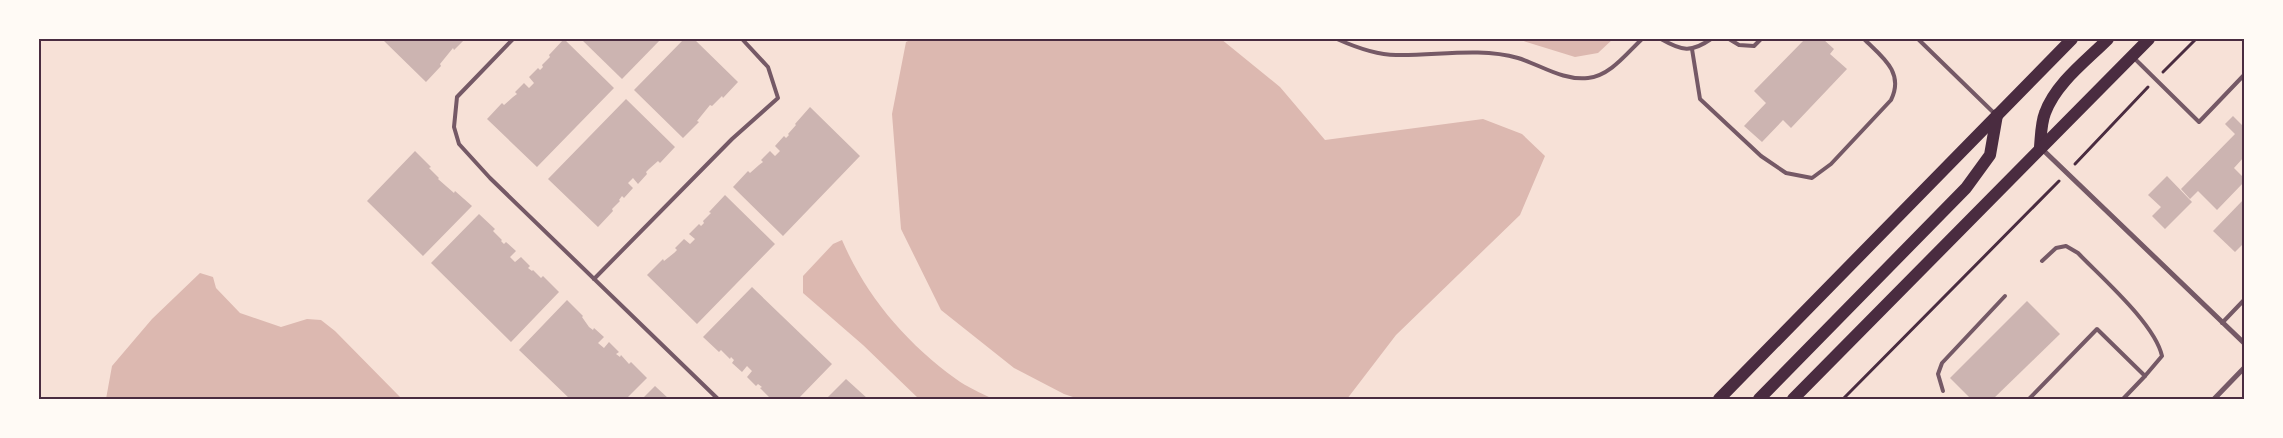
<svg xmlns="http://www.w3.org/2000/svg" width="2283" height="438" font-family="Mulish,sans-serif">
	<style>
		.water { fill: #dcb8b0 }
		.building { fill: #ccb4b1 }
		.lines { fill: none; stroke-linecap: round; stroke-linejoin: round }
		.path { stroke: #4a2c40; stroke-width: 3 }
		.service { stroke: #755966; stroke-width: 4 }
		.minor { stroke: #755966; stroke-width: 5 }
		.primary { stroke: #4a2c40; stroke-width: 12 }
		.neatline { fill: none; stroke: #4a2c40; stroke-width: 2 }
	</style>
	<rect width="100%" height="100%" fill="#f7e1d7"/>
	<!-- water -->
	<g class="water">
		<path d="M912,39H1221L1280,87L1325,140L1483,119L1522,134L1545,156L1520,215L1396,335L1347,399H1079L1064,394L1014,368L941,310L901,229L892,114L906,42Z"/>
		<path d="M1517,39H1613L1598,53L1575,57Z"/>
		<path d="M842,240C866,296 906,343 956,379C967,387 981,393 993,399H919L863,345L803,293V276L833,244Z"/>
		<path d="M200,273L213,277L216,288L240,313L281,327L307,319L321,320L335,331L402,399H106L112,366L152,319Z"/>
	</g>
	<!-- building -->
	<g class="building">
		<path d="M382,39H468L466,41L464,40L454,50L453,48L440,64L441,66L426,82Z"/>
		<path d="M564,39L614,88L537,167L487,119L502,103L504,105L513,97L517,94L515,92L524,83L529,88L534,83L529,77L538,68L540,70L543,67L542,65L550,57L549,55Z"/>
		<path d="M581,39H661L622,79Z"/>
		<path d="M684,39H694L738,82L723,98L722,96L712,106L710,105L697,121L699,122L683,138L634,90Z"/>
		<path d="M1805,39H1814L1817,41L1823,39L1834,49L1830,54L1847,69L1791,128L1783,120L1762,142L1744,126L1766,103L1754,91Z"/>
		<path d="M626,99L675,147L660,163L658,161L649,169L646,172L647,174L638,184L633,178L628,183L633,188L624,198L622,196L619,200L620,201L612,209L613,211L598,227L548,179Z"/>
		<path d="M810,107L860,156L783,236L733,187L748,171L750,173L759,165L763,162L761,160L770,151L775,156L780,151L775,146L784,136L786,138L789,135L788,134L796,125L795,124Z"/>
		<path d="M2233,116L2244,127V157L2234,168L2244,178V182L2217,210L2198,191L2190,199L2181,189L2235,134L2225,124Z"/>
		<path d="M415,151L431,167L429,168L439,178L438,179L454,193L455,191L472,206L423,256L367,201Z"/>
		<path d="M2167,176L2192,202L2165,229L2152,216L2161,207L2148,195Z"/>
		<path d="M725,195L775,244L697,324L647,275L663,259L664,261L674,253L677,250L675,248L684,239L690,244L695,239L689,234L699,224L701,226L704,223L703,221L711,213L709,212Z"/>
		<path d="M2244,199V243L2235,252L2213,231Z"/>
		<path d="M479,214L495,229L493,231L502,240L501,241L504,244L506,242L516,251L510,257L515,262L521,257L530,266L528,268L532,271L533,270L541,278L543,276L559,292L511,342L431,263Z"/>
		<path d="M752,287L832,364L798,399H767L769,397L760,388L762,387L758,384L756,386L747,377L752,371L747,366L742,372L732,363L734,360L731,357L730,359L721,350L719,352L703,337Z"/>
		<path d="M567,300L583,316L582,317L589,327L593,330L594,328L604,337L598,343L604,348L609,342L619,352L616,354L620,357L621,355L629,364L631,362L647,378L626,399H570L519,350Z"/>
		<path d="M2027,301L2060,334L1993,399H1971L1950,378Z"/>
		<path d="M846,379L868,399H826Z"/>
		<path d="M655,386L669,399H642Z"/>
	</g>
	<g class="lines">
		<!-- path -->
		<g class="path">
			<path d="M2163,72L2196,39"/>
			<path d="M2075,164L2148,87"/>
			<path d="M1843,399L2059,181"/>
		</g>
		<!-- service -->
		<g class="service">
			<path d="M513,39L457,97L454,127L459,144L490,178L718,399"/>
			<path d="M1337,39C1355,47 1376,55 1396,55C1436,56 1479,47 1518,58C1541,65 1563,81 1588,78C1610,76 1627,53 1642,39"/>
			<path d="M1661,39C1682,51 1691,53 1711,39"/>
			<path d="M1729,39L1739,45L1754,46L1761,39"/>
			<path d="M1918,39L1995,114"/>
			<path d="M1692,49L1700,99L1761,156L1786,173L1812,178L1831,164L1891,100C1905,72 1881,56 1864,39"/>
			<path d="M2133,57L2199,122L2244,75"/>
			<path d="M2042,261L2056,248L2066,246L2078,253C2102,278 2155,324 2162,356L2145,376"/>
			<path d="M594,279L732,139L778,98L768,67L742,39"/>
			<path d="M2222,323L2244,300"/>
			<path d="M1943,391L1938,374L1942,363L2005,296"/>
			<path d="M2029,399L2097,329L2145,376L2123,399"/>
		</g>
		<!-- minor -->
		<g class="minor">
			<path d="M2041,148L2244,343"/>
			<path d="M2214,399L2244,368"/>
		</g>
		<!-- primary -->
		<g class="primary">
			<path d="M2040,147C2041,136 2041,123 2045,113C2056,83 2086,61 2108,39"/>
			<path d="M1719,399L2072,39"/>
			<path d="M1759,399L1966,188L1990,155L1997,115"/>
			<path d="M1793,399L2149,39"/>
		</g>
	</g>
	<!-- border -->
	<rect width="2283" height="438" fill="none" stroke="#fffaf5" stroke-width="80"/>
	<rect x="40" y="40" width="2203" height="358" class="neatline"/>
</svg>
